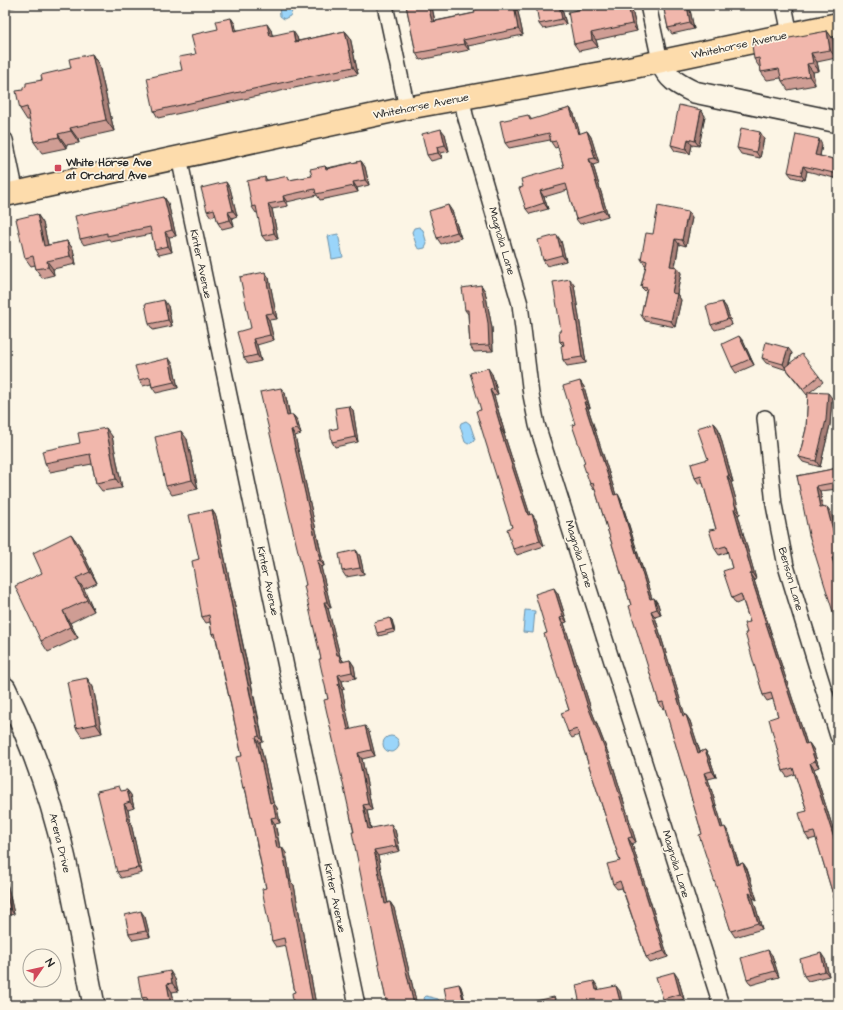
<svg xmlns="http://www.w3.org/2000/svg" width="843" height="1010" font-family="'Architects Daughter',sans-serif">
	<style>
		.water { fill: #9ad5fa; stroke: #6e91a7 }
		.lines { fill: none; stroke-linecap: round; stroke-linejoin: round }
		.street-casing { stroke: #2b2b2b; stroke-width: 18 }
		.secondary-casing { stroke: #2b2b2b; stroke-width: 24 }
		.primary-casing { stroke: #2b2b2b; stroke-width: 25 }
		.street { stroke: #fcf5e5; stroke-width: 15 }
		.secondary { stroke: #fcf5e5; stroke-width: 21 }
		.primary { stroke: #fddcac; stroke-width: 22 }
		.wall { fill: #cf9d94; stroke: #2b2b2b }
		.shaded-wall { fill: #a98078; stroke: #2b2b2b }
		.building { fill: #f1b7ac; stroke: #2b2b2b }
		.poi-dot { fill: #d1495b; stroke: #fcf5e5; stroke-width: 1.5 }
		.labels { text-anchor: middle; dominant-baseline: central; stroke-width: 3.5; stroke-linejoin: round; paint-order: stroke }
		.street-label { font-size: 11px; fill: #2b2b2b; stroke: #fcf5e5 }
		.poi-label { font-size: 11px; font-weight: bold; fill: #2b2b2b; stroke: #fcf5e5; text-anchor: start }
	</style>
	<rect width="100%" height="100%" fill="#fcf5e5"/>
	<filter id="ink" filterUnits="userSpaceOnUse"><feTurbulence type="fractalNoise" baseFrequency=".025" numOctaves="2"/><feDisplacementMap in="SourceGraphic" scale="8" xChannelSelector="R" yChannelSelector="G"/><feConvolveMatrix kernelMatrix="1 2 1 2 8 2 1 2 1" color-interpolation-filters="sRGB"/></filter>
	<g filter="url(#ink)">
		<!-- water -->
		<g class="water">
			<path d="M279,5H292L293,9L290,16L284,19L280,16Z"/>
			<path d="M419,227L423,230L427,244L425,248L420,249L417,247L412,232L414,228Z"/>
			<path d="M338,234L343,257L332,259L328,236Z"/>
			<path d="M466,421L470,424L475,439L473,442L468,444L465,442L460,426L461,423Z"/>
			<path d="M525,610L535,611L533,633L523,632Z"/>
			<circle cx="391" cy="744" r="8"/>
			<path d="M426,996L438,999L442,1005H426L424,998Z"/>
		</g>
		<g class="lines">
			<defs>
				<g id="street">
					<path d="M385,5L407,108"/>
					<path d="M648,5L660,61"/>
					<path d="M784,5L790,34"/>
					<path d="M462,98L465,115L520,304L531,395L537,425L721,1005"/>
					<path d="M5,140L16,193"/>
					<path d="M179,157L357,1005"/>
					<path d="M765,418L774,505L786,566L838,736"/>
				</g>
				<g id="secondary">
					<path d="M660,61C668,79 677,84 694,92L838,122"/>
					<path d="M5,688C31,742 52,800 65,859C76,908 84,956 94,1005"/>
				</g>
				<path id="primary" d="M5,195L407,108L629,68L838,24"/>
			</defs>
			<!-- street casing -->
			<use href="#street" class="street-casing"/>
			<!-- secondary casing -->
			<use href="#secondary" class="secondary-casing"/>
			<!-- primary casing -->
			<use href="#primary" class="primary-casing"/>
			<!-- street -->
			<use href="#street" class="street"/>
			<!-- secondary -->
			<use href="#secondary" class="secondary"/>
			<!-- primary -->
			<use href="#primary" class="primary"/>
		</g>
		<!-- wall -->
		<g class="wall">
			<path d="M8,5H23L10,8Z"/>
			<path d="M406,5H431L432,7L435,21L514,5L518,12L523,35L468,46L469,50L420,60L416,53Z"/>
			<path d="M561,5L566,24L543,29L539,24Z"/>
			<path d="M615,5H629L632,10L637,31L596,40L598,47L579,51L574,44L581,9L602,8Z"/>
			<path d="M663,5H689L694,29L672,34L668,28Z"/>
			<path d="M231,18L235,24L236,30H271L272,35L297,37L298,41L345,31L350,37L358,74L158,118L154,111L182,70L196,54L218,29Z"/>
			<path d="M827,31L833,39L836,58L817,62L819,71L813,72L815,85L788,90L782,81L781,78L767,80L761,72V68H760L754,59Z"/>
			<path d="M92,54L99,65L114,131L78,139L79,143L66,145V148L42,153L34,142L30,120H27L20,109L23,90L26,86L71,68Z"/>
			<path d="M570,108L574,114L580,134L587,131L591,137L599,163L593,165L608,216L580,224L576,219L568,190L544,197L548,209L530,214L526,209L523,187L564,167L558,147L555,148L551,142L550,140L509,148L505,143L528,115L532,120Z"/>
			<path d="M701,110L705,116L699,146L692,145L690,154L675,151L671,145Z"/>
			<path d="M445,134L449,151L441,153L442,158L431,161L427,155Z"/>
			<path d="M764,138L760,158L741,154L737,148Z"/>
			<path d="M822,145L820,156L838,160V179L807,171L805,180L792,177L788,172Z"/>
			<path d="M361,161L365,167L369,185L357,188L358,192L320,200L317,195L287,202L288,206L272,209L278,239L266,241L262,236L258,212L256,213L252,207L265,177L267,180H290L312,176L325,166L327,168Z"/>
			<path d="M230,188L237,216L232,218L234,226L222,229L218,223L216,215L211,217L207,211Z"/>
			<path d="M164,197L168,203L176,236L169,237L172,252L159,255L155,249L152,234L111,242L109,239L84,245L80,239Z"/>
			<path d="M452,211L461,238L441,244L437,238Z"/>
			<path d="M37,214L43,223L48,245L67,241L73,249L76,264L53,269L54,275L42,278L36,269L35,265L31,266L25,258Z"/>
			<path d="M692,218L686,246L679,244L675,267H677L681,273L677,294L681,300L675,327L645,321L641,315L646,292L641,287L646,265H645L641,259L653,234Z"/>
			<path d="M561,241L566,261L547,266L543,260Z"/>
			<path d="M265,272L269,278L277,319L269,320L274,340L257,345L261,361L248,364L244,358Z"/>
			<path d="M481,285L485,291L492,328L493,351L474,352L470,346L468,314L465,310Z"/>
			<path d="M574,285L586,363L567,366L563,360V345L560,342L561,331Z"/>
			<path d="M722,302L726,307L732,325L715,330L711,325Z"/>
			<path d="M168,306L172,326L153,330L149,324Z"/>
			<path d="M743,341L754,365L736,373L732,367Z"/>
			<path d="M792,353L789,364L819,376L823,382L810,392L832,398L830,425L820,467L803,462L799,457L806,429L808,394L807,395L787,370L766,363L762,358Z"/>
			<path d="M173,364L178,388L156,393L152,387L151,384L143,386L139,380Z"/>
			<path d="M492,374L498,394L494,396L505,434H504L530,515L532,514L536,520L544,546L517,555L513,549L512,527L481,410Z"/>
			<path d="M580,381L584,387L590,408H588L616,495L618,494L621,500L652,599L654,598L658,604L661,615L655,617L685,716L686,715L690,721L700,752L705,750L709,756L716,777L708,779L723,828L729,833L739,864L743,863L747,869L757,900L753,898L762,929L735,937L731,931L665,708L663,709L659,703L631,605L595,489L594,490L590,484L585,463Z"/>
			<path d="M285,393L290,415H293L297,420L301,434L295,436L324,566L321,567L331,608H328L340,656L344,662L350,660L354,666L356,678L342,681L344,689L342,690L350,730L369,732L375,756L362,759L372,810L367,811L371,828L395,830L400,851L378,856L388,903L390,902L394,908L417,1005H387L328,699L321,659L306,585Z"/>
			<path d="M349,406L353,410L358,442L335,447L332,442L338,428Z"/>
			<path d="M714,423L718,428L733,482H731L740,514L738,515L756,579L754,580L807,744L809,743L813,749L819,767L814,769L838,844V903L834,898L816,838L809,840L805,834L807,811L795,774L787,777L783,771L778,716L773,699L767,701L763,695L747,633L750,622L743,601L736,604L732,598V568L728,552L719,555L715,549L716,529L703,483L699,484L695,478L708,459Z"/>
			<path d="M112,436L122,488L102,491L96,483L92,464L50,472L45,463L80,443Z"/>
			<path d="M187,439L198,489L172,495L166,486Z"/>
			<path d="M838,468V489L820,491L823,507L831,512L838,539V563L836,564L838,570V628L797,476Z"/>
			<path d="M212,510L216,516L259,720L263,742L260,743L273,802L277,808L280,823L275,824L280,847L286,853L291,882L294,885L316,1005H285L293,1001L295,992L286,945L276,947L272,941L266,888L246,792L243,788L242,756L216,639L212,634L210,622L206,623L202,617L199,559Z"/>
			<path d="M71,534L79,545L97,583L84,589L94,611L70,623L78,638L48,652L41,641L42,573Z"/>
			<path d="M356,550L360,556L364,574L346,577L342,571Z"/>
			<path d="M558,594L567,622L564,623L591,709L613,766L636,842L632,844L668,957L650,963L646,957L622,888L617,889L613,884L620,861L579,735L572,738L568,732L569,710L547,633Z"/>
			<path d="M390,618L392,620L395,632L379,636L377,633Z"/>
			<path d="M87,678L93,687L102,733L82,737L76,728Z"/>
			<path d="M127,790L131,795L134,808L128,810L142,873L121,878L117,872L123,791Z"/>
			<path d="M5,874L14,914L5,916Z"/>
			<path d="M145,917L150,937L133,940L129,934Z"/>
			<path d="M772,955L779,977L751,985L747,979Z"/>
			<path d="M825,959L829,976L808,981L804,976Z"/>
			<path d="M678,978L684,999L667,1005L663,999Z"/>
			<path d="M175,979L178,991L172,992L175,1005H148L142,998Z"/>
			<path d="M459,984L461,987L465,1001L449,1005L447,1002Z"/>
		</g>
		<!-- shaded-wall -->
		<g class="shaded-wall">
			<path d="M428,5H431L432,7L436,28L432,22Z"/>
			<path d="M493,5H497L499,16L494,9Z"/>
			<path d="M514,5L518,12L523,35L518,29Z"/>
			<path d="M559,5H561L566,24L562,19Z"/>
			<path d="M597,5H601L603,16L598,9Z"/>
			<path d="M628,5H629L632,10L637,31L632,24Z"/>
			<path d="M687,5H689L694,29L690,23Z"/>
			<path d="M231,18L235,24L238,37L234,31Z"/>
			<path d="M267,24L271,30L274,42L270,36Z"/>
			<path d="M293,31L297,37L300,48L295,42Z"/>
			<path d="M345,31L350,37L358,74L353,67Z"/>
			<path d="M827,31L833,39L836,58L830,50Z"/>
			<path d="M591,33L596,40L598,47L592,40Z"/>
			<path d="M463,40L468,46L469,50L464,44Z"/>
			<path d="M811,53L817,62L819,71L813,63Z"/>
			<path d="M92,54L99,65L114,131L106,120Z"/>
			<path d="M807,64L813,72L815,85L809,76Z"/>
			<path d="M570,108L574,114L582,140L578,134Z"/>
			<path d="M701,110L705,116L699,146L695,141Z"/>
			<path d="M70,128L78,139L79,143L71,131Z"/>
			<path d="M441,129L445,134L449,151L445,145Z"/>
			<path d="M587,131L591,137L599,163L595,158Z"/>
			<path d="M760,132L764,138L760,158L756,152Z"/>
			<path d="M58,134L66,145V148L59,137Z"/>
			<path d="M688,139L692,145L690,154L686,149Z"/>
			<path d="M819,139L822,145L819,161L815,155Z"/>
			<path d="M437,147L441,153L442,158L438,153Z"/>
			<path d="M589,159L593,165L608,216L604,210Z"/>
			<path d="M361,161L365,167L369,185L365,180Z"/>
			<path d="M803,166L807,171L805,180L801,175Z"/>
			<path d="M226,182L230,188L237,216L233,211Z"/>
			<path d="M353,182L357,188L358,192L354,186Z"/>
			<path d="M540,191L544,197L548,209L544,203Z"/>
			<path d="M283,196L287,202L288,206L284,201Z"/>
			<path d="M164,197L168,203L176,236L172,230Z"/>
			<path d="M268,204L272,209L278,239L274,233Z"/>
			<path d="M448,205L452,211L461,238L457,232Z"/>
			<path d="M228,212L232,218L234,226L230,220Z"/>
			<path d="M688,212L692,218L686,246L682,240Z"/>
			<path d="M37,214L43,223L50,254L44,246Z"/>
			<path d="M165,232L169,237L172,252L168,246Z"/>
			<path d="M557,235L561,241L566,261L562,255Z"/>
			<path d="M675,239L679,244L674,271L670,266Z"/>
			<path d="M67,241L73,249L76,264L70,256Z"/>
			<path d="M47,261L53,269L54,275L48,267Z"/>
			<path d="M677,267L681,273L676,299L672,293Z"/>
			<path d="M265,272L269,278L277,319L273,313Z"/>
			<path d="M570,279L574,285L586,363L582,357Z"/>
			<path d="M481,285L485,291L492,328L493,351L489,345Z"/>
			<path d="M677,294L681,300L675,327L671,321Z"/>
			<path d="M164,300L168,306L172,326L168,320Z"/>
			<path d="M722,302L726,307L732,325L728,319Z"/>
			<path d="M265,314L269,320L274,340L270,335Z"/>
			<path d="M739,336L743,341L754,365L750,359Z"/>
			<path d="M253,339L257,345L261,361L257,355Z"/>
			<path d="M788,348L792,353L787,369L785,367L787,370L783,364Z"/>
			<path d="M169,358L173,364L178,388L174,382Z"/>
			<path d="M488,368L492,374L498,394L494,389Z"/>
			<path d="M580,381L584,387L590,408L586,402Z"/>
			<path d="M281,388L285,393L291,422L287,416Z"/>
			<path d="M490,390L494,396L505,434L501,428Z"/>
			<path d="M828,393L832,398L830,425L820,467L816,461Z"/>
			<path d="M584,402L588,408L618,501L614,495Z"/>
			<path d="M349,406L353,410L358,442L355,437Z"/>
			<path d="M293,415L297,420L301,434L297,429Z"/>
			<path d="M714,423L718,428L733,482L729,476Z"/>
			<path d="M106,428L112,436L122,488L116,479Z"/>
			<path d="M500,429L504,434L532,521L528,515Z"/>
			<path d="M291,430L295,436L324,566L320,560Z"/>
			<path d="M181,431L187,439L198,489L192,480Z"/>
			<path d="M727,476L731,482L740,514L736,509Z"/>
			<path d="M816,486L820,491L824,514L820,508Z"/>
			<path d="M618,494L621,500L654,605L650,599Z"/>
			<path d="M827,507L831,512L838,539V550Z"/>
			<path d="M734,509L738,515L756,579L752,573Z"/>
			<path d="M212,510L216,516L263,742L259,736Z"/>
			<path d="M532,514L536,520L544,546L540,541Z"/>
			<path d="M71,534L79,545L97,583L90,572Z"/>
			<path d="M356,550L360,556L364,574L360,568Z"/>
			<path d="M832,558L836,564L838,570V576Z"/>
			<path d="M317,561L321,567L331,608L327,602Z"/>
			<path d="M750,574L754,580L809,750L805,744Z"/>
			<path d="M76,578L84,589L94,611L87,600Z"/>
			<path d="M554,588L558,594L567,622L563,617Z"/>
			<path d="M654,598L658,604L661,615L657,609Z"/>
			<path d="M324,602L328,608L340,656L343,661L345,668L337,655Z"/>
			<path d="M63,611L70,623L78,638L70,627Z"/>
			<path d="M651,611L655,617L687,722L683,716Z"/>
			<path d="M390,618L392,620L395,632L393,629Z"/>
			<path d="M560,618L564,623L591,709L613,766L636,842L632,837L587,704Z"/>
			<path d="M350,660L354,666L356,678L352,672Z"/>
			<path d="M338,675L342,681L344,689L340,684Z"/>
			<path d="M87,678L93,687L102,733L96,724Z"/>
			<path d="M338,684L342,690L352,736L348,730Z"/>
			<path d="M686,715L690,721L702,758L698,753Z"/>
			<path d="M365,726L369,732L375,756L371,750Z"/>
			<path d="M256,737L260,743L273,802L277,808L280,823L276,817L270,803Z"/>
			<path d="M809,743L813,749L819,767L815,761Z"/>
			<path d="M705,750L709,756L716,777L712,771Z"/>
			<path d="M358,753L362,759L372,810L368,804Z"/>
			<path d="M810,763L814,769L838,844V851Z"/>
			<path d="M704,773L708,779L725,834L721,828Z"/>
			<path d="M127,790L131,795L134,808L130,802Z"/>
			<path d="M124,804L128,810L142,873L138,868Z"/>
			<path d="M363,805L367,811L372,835L368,829Z"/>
			<path d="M271,818L275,824L281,853L277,848Z"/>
			<path d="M391,824L395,830L400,851L396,846Z"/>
			<path d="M725,827L729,833L741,871L737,865Z"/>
			<path d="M628,838L632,844L668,957L664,951Z"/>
			<path d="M282,847L286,853L291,882L294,885L316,1005H313Z"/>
			<path d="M374,850L378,856L389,909L385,904Z"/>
			<path d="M743,863L747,869L757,900L753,895Z"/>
			<path d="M5,874L14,914L10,909L5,886Z"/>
			<path d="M749,893L753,898L762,929L758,923Z"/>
			<path d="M390,902L394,908L417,1005H414Z"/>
			<path d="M141,911L145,917L150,937L146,931Z"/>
			<path d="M768,950L772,955L779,977L775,971Z"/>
			<path d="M821,953L825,959L829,976L825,971Z"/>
			<path d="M170,971L175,979L178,991L172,983Z"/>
			<path d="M674,972L678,978L684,999L680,994Z"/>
			<path d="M594,981L598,987L600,996L596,990Z"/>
			<path d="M167,984L172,992L175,1005H171Z"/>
			<path d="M459,984L461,987L465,1001L463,999Z"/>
			<path d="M616,986L620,991L623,1005H621Z"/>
			<path d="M554,997L558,1003L559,1005H556Z"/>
		</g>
		<!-- building -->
		<g class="building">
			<path d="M406,5H428L432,22L475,13L474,10L481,8V5H493L494,9L514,5L518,29L463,40L464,44L416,53Z"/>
			<path d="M536,5H559L562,19L539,24Z"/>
			<path d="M580,5H597L598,9L615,5H628L632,24L591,33L592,40L574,44L568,12L581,9Z"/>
			<path d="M663,5H687L690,23L668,28Z"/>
			<path d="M231,18L234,31L267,24L270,36L293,31L295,42L345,31L353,67L154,111L147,78L182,70L179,57L196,54L191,35L218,29L216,21Z"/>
			<path d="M827,31L830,50L811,53L813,63L807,64L809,76L782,81L779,69L761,72L759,58L754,59L752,45Z"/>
			<path d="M92,54L106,120L70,128L71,131L58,134L59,137L34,142L27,107L20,109L16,91L23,90V87L26,86V83L42,80L41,75L71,68L69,59Z"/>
			<path d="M679,105L701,110L695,141L688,139L686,149L671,145Z"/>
			<path d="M570,108L578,134L587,131L595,158L589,159L604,210L576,219L566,184L540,191L544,203L526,209L519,188L523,187L521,179L564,167L556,141L551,142L549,133L505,143L500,121L528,115L530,120Z"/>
			<path d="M741,128L760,132L756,152L737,148Z"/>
			<path d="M441,129L445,145L437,147L438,153L427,155L422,134Z"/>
			<path d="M796,134L819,139L815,155L838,160V174L803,166L801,175L788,172Z"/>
			<path d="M361,161L365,180L353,182L354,186L316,194L315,189L283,196L284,201L268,204L274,233L262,236L256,206L252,207L247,181L265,177V181L288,176L289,180L312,176L310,169L325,166L326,169Z"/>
			<path d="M226,182L233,211L228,212L230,220L218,223L214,209L207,211L201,188Z"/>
			<path d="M164,197L172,230L165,232L168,246L155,249L150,227L107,236V233L80,239L75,216Z"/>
			<path d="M448,205L457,232L437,238L429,211Z"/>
			<path d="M658,206L688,212L682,240L675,239L670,266L677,267L672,293L677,294L671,321L641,315L647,288L641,287L647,261L641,259L646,233L653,234Z"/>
			<path d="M37,214L44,246L67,241L70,256L47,261L48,267L36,269L33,256L25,258L16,219Z"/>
			<path d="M557,235L562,255L543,260L538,240Z"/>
			<path d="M265,272L273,313L265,314L270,335L253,339L257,355L244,358L237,332L251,328L240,277Z"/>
			<path d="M570,279L582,357L563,360L561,346L564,345L563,341L560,342L559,331H561L553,282Z"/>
			<path d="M481,285L488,323L489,345L470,346L468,310H465L462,288Z"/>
			<path d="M164,300L168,320L149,324L145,304Z"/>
			<path d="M722,302L728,319L711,325L706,306Z"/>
			<path d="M739,336L750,359L732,367L722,344Z"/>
			<path d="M766,342L788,348L783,364L762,358Z"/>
			<path d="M802,354L819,376L803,389L785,367Z"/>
			<path d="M169,358L174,382L152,387L150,377L139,380L135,366Z"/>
			<path d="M488,368L494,389L490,390L501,428L500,429L528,515L532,514L540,541L513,549L507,529L512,527L476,411L481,410L470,373Z"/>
			<path d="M580,381L586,402H584L614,495L618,494L650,599L654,598L657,609L651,611L683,716L686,715L698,753L705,750L712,771L704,773L721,828L725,827L737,865L743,863L753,895L749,893L758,923L731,931L699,835L702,834L663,702L659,703L629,606L631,605L593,483L590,484L583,464L585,463L572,425L575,424L563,386Z"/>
			<path d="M281,388L287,416L293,415L297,429L291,430L320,560L317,561L327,602H324L337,655H339L341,662L350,660L352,672L338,675L340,684H338L348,730L365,726L371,750L358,753L368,804L363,805L368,829L391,824L396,846L374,850L385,904L390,902L414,1005H387L352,832H354L324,700L328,699L319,659H321L304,586L306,585L260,392Z"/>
			<path d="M808,392L828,393L826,420L816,461L799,457L806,429Z"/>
			<path d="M349,406L355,437L332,442L330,430L338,428L335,408Z"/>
			<path d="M714,423L729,476H727L736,509H734L752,573L750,574L805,744L809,743L815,761L810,763L838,851V897L834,898L814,832L805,834L799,813L807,811L793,768L783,771L769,719L778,716L771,693L763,695L745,633H747L744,623L750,622L741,594L732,598L723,571L732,568L726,546L715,549L709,530L716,529L701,476L695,478L691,464L708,459L697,428Z"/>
			<path d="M106,428L116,479L96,483L90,454L45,463L42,451L80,443L78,433Z"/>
			<path d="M181,431L192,480L166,486L155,437Z"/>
			<path d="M838,468V482L816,486L820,508L827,507L838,550V556L832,558L838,576V628L809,535L797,476Z"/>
			<path d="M212,510L254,714L259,736L256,737L270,803L273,802L276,817L271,818L277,848L282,847L288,879H289L313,1005H285L284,1002L293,1001L292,993L295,992L284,938L272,941L262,889L266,888L245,787L243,788L236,757L242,756L215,633L212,634L209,615L202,617L192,561L199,559L189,515Z"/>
			<path d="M71,534L90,572L76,578L87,600L63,611L70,627L41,641L15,586L42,573L33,553Z"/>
			<path d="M356,550L360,568L342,571L339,554Z"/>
			<path d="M554,588L563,617L560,618L587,704L609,760L632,837L628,838L664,951L646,957L620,881L613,884L607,864L620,861L577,729L568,732L561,713L569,710L544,634L547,633L535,594Z"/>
			<path d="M390,618L393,629L377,633L374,622Z"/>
			<path d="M87,678L96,724L76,728L67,682Z"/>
			<path d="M119,786L121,791L127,790L130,802L124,804L138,868L117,872L97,791Z"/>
			<path d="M5,886L10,909L5,910Z"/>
			<path d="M141,911L146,931L129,934L125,915Z"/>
			<path d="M768,950L775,971L747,979L741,958Z"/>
			<path d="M821,953L825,971L804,976L800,959Z"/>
			<path d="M170,971L172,983L167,984L171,1005H148L147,997L142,998L138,977Z"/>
			<path d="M674,972L680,994L663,999L656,977Z"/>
			<path d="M594,981L596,990L616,986L621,1005H580L576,985Z"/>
			<path d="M459,984L463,999L447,1002L444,987Z"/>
			<path d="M554,997L556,1005H528L527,1003Z"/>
			<path d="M34,1002V1005H20Z"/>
		</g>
	</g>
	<!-- markers -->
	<rect class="poi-dot" x="54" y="164" width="8" height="8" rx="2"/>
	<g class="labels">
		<!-- street labels -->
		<g class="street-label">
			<text transform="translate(739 45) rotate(-12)">Whitehorse Avenue</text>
			<text transform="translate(421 106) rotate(-11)">Whitehorse Avenue</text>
			<text transform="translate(502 241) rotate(74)">Magnolia Lane</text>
			<text transform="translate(201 264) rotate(78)">Kinter Avenue</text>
			<text transform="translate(579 554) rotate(73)">Magnolia Lane</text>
			<text transform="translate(791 579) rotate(74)">Benson Lane</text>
			<text transform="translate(268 581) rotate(78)">Kinter Avenue</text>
			<text transform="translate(60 843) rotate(76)">Arena Drive</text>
			<text transform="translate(676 864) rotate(73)">Magnolia Lane</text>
			<text transform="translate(335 898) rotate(78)">Kinter Avenue</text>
		</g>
		<!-- poi labels -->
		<g class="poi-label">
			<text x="66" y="162">White Horse Ave<tspan x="66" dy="13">at Orchard Ave</tspan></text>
		</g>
	</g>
	<!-- margin -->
	<rect width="843" height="1010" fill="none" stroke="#fcf5e5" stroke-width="20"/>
	<rect x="10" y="10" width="823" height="990" fill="none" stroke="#2b2b2b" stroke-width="1.5" filter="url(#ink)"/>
	<!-- north arrow -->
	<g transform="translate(42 968) rotate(56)"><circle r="19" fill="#fcf5e5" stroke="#a8a49b"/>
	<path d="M0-3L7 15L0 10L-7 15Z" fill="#d1495b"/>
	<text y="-6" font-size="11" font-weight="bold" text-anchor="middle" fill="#2b2b2b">N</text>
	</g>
</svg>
